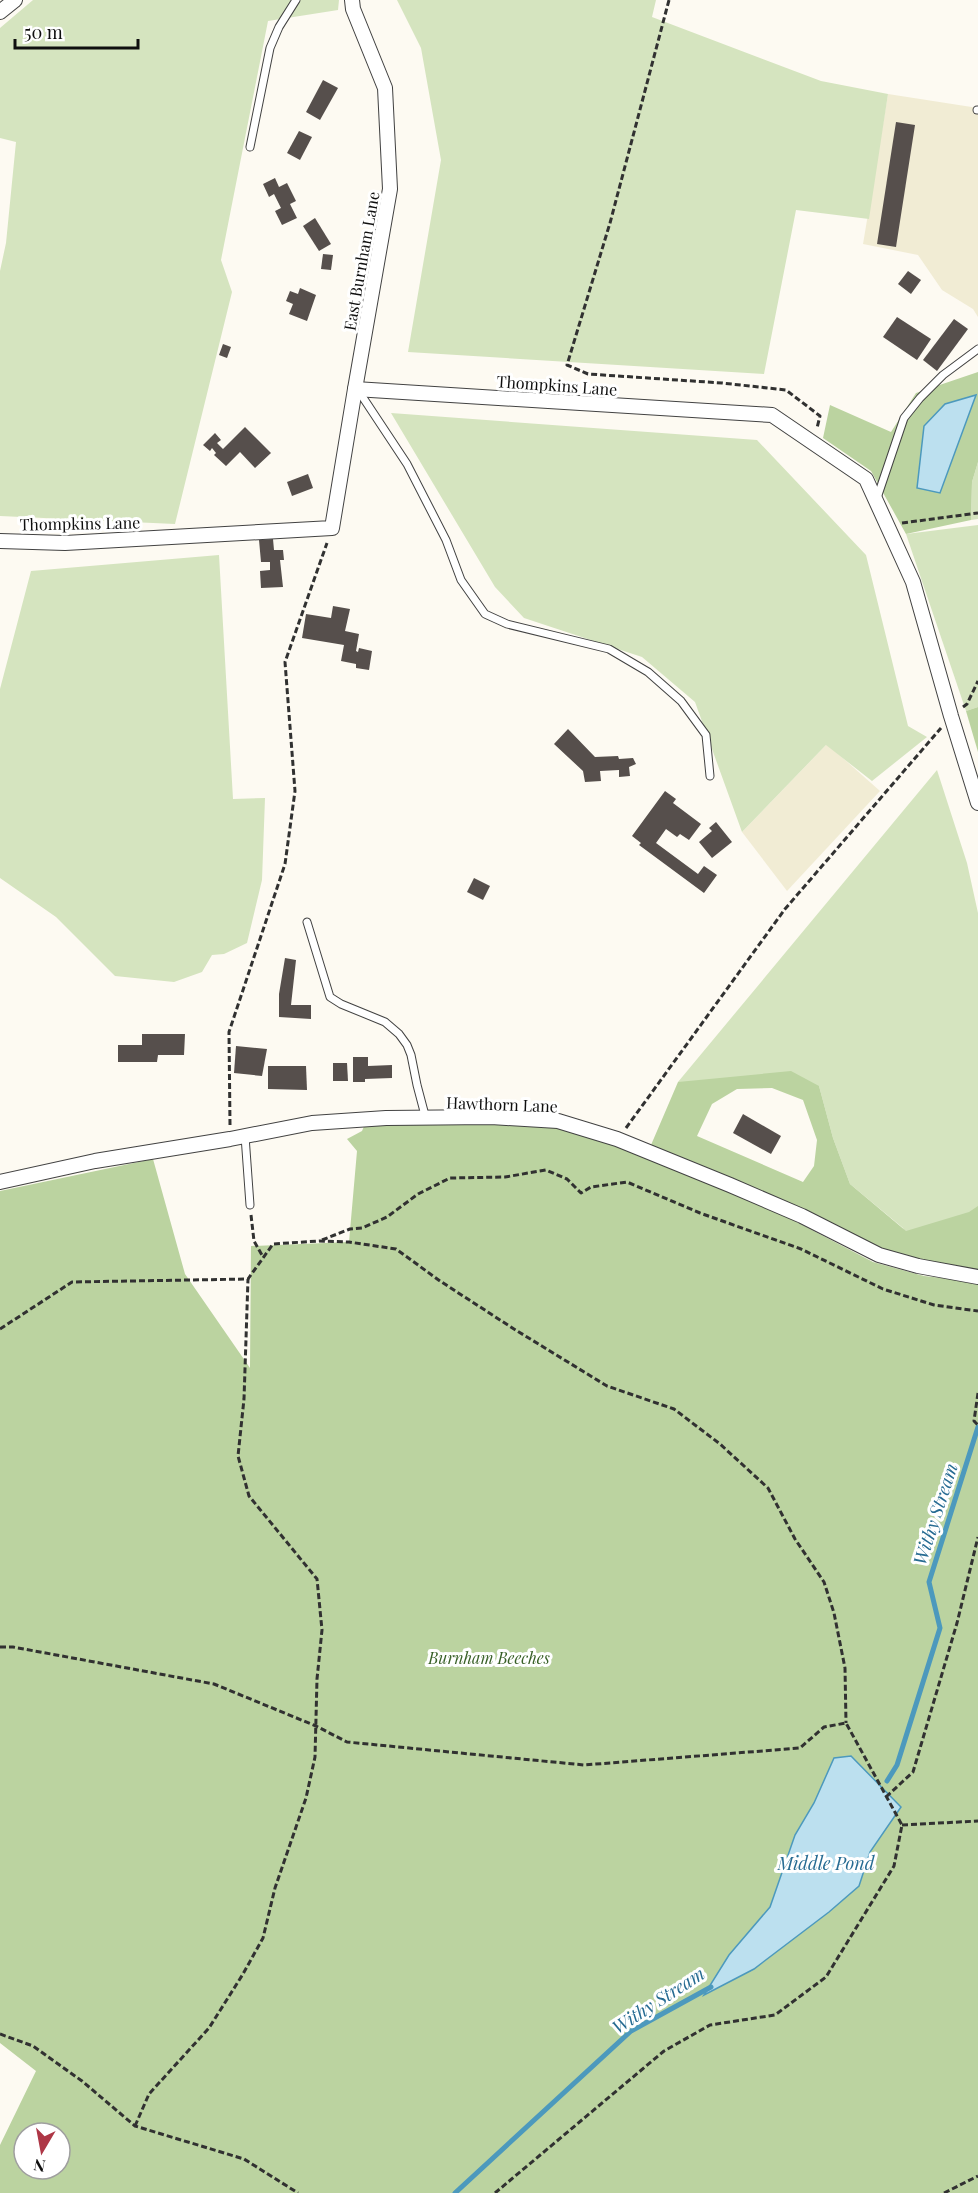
<svg xmlns="http://www.w3.org/2000/svg" width="978" height="2193" font-family="'Playfair Display',serif">
	<style>
		.farmland { fill: #f1ecd4 }
		.green { fill: #d5e4bf }
		.forest { fill: #bbd3a0; fill-rule: evenodd }
		.water { fill: #bce0ef; stroke: #4c99bd; stroke-width: 1.5 }
		.lines { fill: none; stroke-linecap: round; stroke-linejoin: round }
		.stream { stroke: #4c99bd; stroke-width: 5 }
		.building { fill: #564f4c }
		.service-casing { stroke: #424242; stroke-width: 9 }
		.minor-casing { stroke: #424242; stroke-width: 16 }
		.path { stroke: #313131; stroke-width: 3; stroke-dasharray: 6 3; stroke-linecap: butt }
		.service { stroke: #fff; stroke-width: 7 }
		.minor { stroke: #fff; stroke-width: 14 }
		.labels { text-anchor: middle; dominant-baseline: central; stroke-width: 6; stroke-linejoin: round; paint-order: stroke }
		.street-label { font-size: 16px; fill: #0f0f0f; stroke: #fff }
		.park-label { font-size: 16px; font-style: italic; fill: #375f26; stroke: #fff }
		.water-label { font-size: 18px; font-style: italic; fill: #266b92; stroke: #fff }
	</style>
	<rect width="100%" height="100%" fill="#fdfaf2"/>
	<!-- farmland -->
	<g class="farmland">
		<path d="M888,94L978,108V317L973,309L942,290L918,255L863,244Z"/>
		<path d="M827,744L880,791L787,891L742,832Z"/>
	</g>
	<!-- green -->
	<g class="green">
		<path d="M33,0H339L338,10L268,21L221,260L232,292L175,524L0,516V271L6,243L16,142L0,138V28Z"/>
		<path d="M397,0H656L652,17L821,81L888,94L869,219L796,210L764,374L408,352L441,160L421,48Z"/>
		<path d="M391,413L757,440L866,555L908,726L927,737L872,781L826,745L742,832L695,702L642,657L524,618L495,587Z"/>
		<path d="M978,462V519L971,520L972,482Z"/>
		<path d="M978,525V707L966,711L906,534Z"/>
		<path d="M219,555L233,799L265,798L262,880L247,943L224,954L212,955L202,972L174,982L115,976L56,917L0,878V689L31,571Z"/>
		<path d="M937,770L967,863L978,913V1270L915,1261L903,1228L850,1184L833,1138L819,1086L678,1082Z"/>
	</g>
	<!-- forest -->
	<g class="forest">
		<path d="M978,372V462L972,482L971,520L906,534L871,471L823,438L830,405L891,432L916,393Z"/>
		<path d="M978,707V752L966,711Z"/>
		<path d="M791,1071L819,1086L833,1138L850,1184L906,1231L969,1212L978,1206V1270L915,1261L875,1248L651,1145L678,1082ZM772,1088L803,1100L817,1140L814,1166L803,1182L697,1136L712,1104L737,1089Z"/>
		<path d="M534,1122L581,1132L619,1145L789,1218L873,1262L924,1276L978,1282V2193H0V2145L36,2071L0,2043V1191L153,1159L185,1274L250,1368L251,1246L349,1242L357,1151L347,1139L362,1131L365,1124ZM814,1803L901,1807L870,1852L859,1886L829,1912L793,1938L705,1994L729,1955L770,1907L795,1835ZM24,2133H60V2169H24Z"/>
	</g>
	<!-- water -->
	<g class="water">
		<path d="M976,395L940,493L917,488L924,426L945,404Z"/>
		<path d="M851,1756L901,1807L870,1852L859,1886L829,1912L754,1969L704,1995L729,1955L770,1907L795,1835L814,1803L834,1758Z"/>
	</g>
	<g class="lines">
		<!-- stream -->
		<g class="stream">
			<path d="M887,1781L897,1765L940,1628L929,1582L978,1427"/>
			<path d="M455,2193L631,2031L711,1987"/>
		</g>
	</g>
	<!-- building -->
	<g class="building">
		<path d="M323,80L338,88L320,120L306,112Z"/>
		<path d="M896,122L915,125L896,247L877,244Z"/>
		<path d="M299,131L312,137L300,160L287,153Z"/>
		<path d="M275,178L279,187L287,183L296,201L290,204L297,218L282,225L275,211L281,208L274,194L269,197L263,184Z"/>
		<path d="M315,218L331,244L319,251L303,226Z"/>
		<path d="M323,254L333,255L331,270L321,269Z"/>
		<path d="M908,271L921,280L911,294L898,284Z"/>
		<path d="M300,288L316,295L307,321L289,314L293,304L286,301L290,291L298,294Z"/>
		<path d="M897,317L931,339L917,360L883,337Z"/>
		<path d="M954,319L968,329L937,371L923,360Z"/>
		<path d="M223,344L231,347L227,358L219,355Z"/>
		<path d="M245,427L271,453L255,468L240,452L226,466L214,455L216,453L212,448L210,451L203,445L215,433L221,440L217,443L223,449Z"/>
		<path d="M308,474L313,488L292,496L287,482Z"/>
		<path d="M273,539L274,550H283L284,560H280L283,587L261,588L260,571L270,570V562H261L259,540Z"/>
		<path d="M333,606L350,609L345,631L359,634L356,651L358,652L359,648L372,651L369,670L356,668V664L341,661L344,645L302,638L306,614L331,618Z"/>
		<path d="M568,729L595,757L618,756L619,759L633,758L636,764L629,767L630,776L619,777V770L600,771L601,781L585,782L583,771L554,744Z"/>
		<path d="M665,791L676,799L673,803L701,824L689,840L680,834L677,837L666,829L656,843L698,874L704,866L717,875L704,893L639,845L641,843L632,836Z"/>
		<path d="M716,822L732,842L712,858L699,842L712,831L709,828Z"/>
		<path d="M474,878L490,886L483,900L467,892Z"/>
		<path d="M285,958L296,960L291,1005H311V1019L279,1017V994Z"/>
		<path d="M142,1034H185L184,1055H158L157,1062H118V1045H142Z"/>
		<path d="M236,1046L267,1049L262,1076L234,1073Z"/>
		<path d="M353,1057H368V1066L392,1065V1078L365,1079V1082H353Z"/>
		<path d="M333,1063H347L348,1081H333Z"/>
		<path d="M268,1066H306L307,1090L268,1089Z"/>
		<path d="M743,1114L781,1136L771,1154L733,1133Z"/>
	</g>
	<g class="lines">
		<defs>
			<g id="service">
				<path d="M977,110H978"/>
				<path d="M250,147L270,48L279,27L296,0"/>
				<path d="M358,390L407,464L446,540L461,580L485,614L507,624L609,649L648,672L681,701L706,735L710,776"/>
				<path d="M877,498L904,418L920,398L943,375L978,349"/>
				<path d="M307,922L330,997L341,1004L385,1022L399,1034L407,1045L411,1055L417,1085L426,1119"/>
				<path d="M245,1136L250,1205"/>
			</g>
			<g id="minor">
				<path d="M352,0L353,9L385,88L390,189L355,389"/>
				<path d="M0,12L15,0"/>
				<path d="M0,541L65,543L332,528L355,389L772,415L866,479L913,582L951,716L978,803"/>
				<path d="M0,1182L95,1161L230,1139L312,1123L386,1118L491,1117L558,1121L617,1139L730,1185L802,1216L879,1255L918,1266L978,1277"/>
			</g>
		</defs>
		<!-- service casing -->
		<use href="#service" class="service-casing"/>
		<!-- minor casing -->
		<use href="#minor" class="minor-casing"/>
		<!-- path -->
		<g class="path">
			<path d="M669,0L610,223L567,365L588,374L722,383L786,390L820,416L817,428"/>
			<path d="M902,523L978,513"/>
			<path d="M963,707L967,704L978,681"/>
			<path d="M230,1125L229,1032L285,864L295,791L285,662L327,543"/>
			<path d="M626,1128L785,909L941,728"/>
			<path d="M251,1215L254,1241L263,1257"/>
			<path d="M322,1240L350,1229L362,1228L387,1217L418,1194L450,1178L505,1177L546,1170L567,1179L581,1193L591,1187L627,1182L700,1213L801,1249L883,1289L934,1305L978,1311"/>
			<path d="M0,1329L72,1282L248,1279L273,1244L319,1241L349,1242L396,1249L440,1281L514,1329L607,1386L674,1409L720,1444L768,1488L795,1539L824,1582L834,1613L845,1668L846,1723"/>
			<path d="M978,1393L974,1421L978,1425"/>
			<path d="M0,1647H13L214,1684L316,1726L347,1742L584,1765L800,1748L824,1727L846,1723L902,1825L894,1866L826,1977L775,2015L710,2025L664,2051L495,2193"/>
			<path d="M886,1797L913,1772L957,1623L978,1537"/>
			<path d="M902,1825L978,1821"/>
			<path d="M0,2034L33,2046L82,2081L135,2126L244,2159L298,2193"/>
			<path d="M135,2126L149,2094L209,2028L243,1974L263,1938L275,1888L306,1798L315,1757L317,1679L322,1630L317,1579L249,1496L238,1456L244,1399L248,1279"/>
			<path d="M944,2193L978,2176"/>
		</g>
		<!-- service -->
		<use href="#service" class="service"/>
		<!-- minor -->
		<use href="#minor" class="minor"/>
	</g>
	<g class="labels">
		<!-- street labels -->
		<g class="street-label">
			<text transform="translate(361 261) rotate(-80)">East Burnham Lane</text>
			<text transform="translate(557 385) rotate(4)">Thompkins Lane</text>
			<text transform="translate(80 523) rotate(-1)">Thompkins Lane</text>
			<text transform="translate(502 1104) rotate(2)">Hawthorn Lane</text>
		</g>
		<!-- park labels -->
		<g class="park-label">
			<text x="489" y="1657">Burnham Beeches</text>
		</g>
		<!-- water labels -->
		<g class="water-label">
			<text transform="translate(935 1514) rotate(-72)">Withy Stream</text>
			<text x="826" y="1863">Middle Pond</text>
			<text transform="translate(658 2000) rotate(-33)">Withy Stream</text>
		</g>
	</g>
	<!-- north arrow -->
	<g transform="translate(42 2151) rotate(190)"><circle r="28" fill="#ffffff" stroke="#9f9f9f" stroke-width="1.5"/>
	<path d="M0-4.5L10 22L0 15L-10 22Z" fill="#ae3746"/>
	<text y="-9" font-size="16" font-weight="bold" text-anchor="middle" fill="#0f0f0f">N</text>
	</g>
	<!-- scale -->
	<path d="M15 39v9h123v-9" fill="none" stroke="#0f0f0f" stroke-width="3"/>
	<text x="24" y="39" font-size="18" fill="#0f0f0f" stroke="#ffffff" stroke-width="4.5" paint-order="stroke">50 m</text>
</svg>
